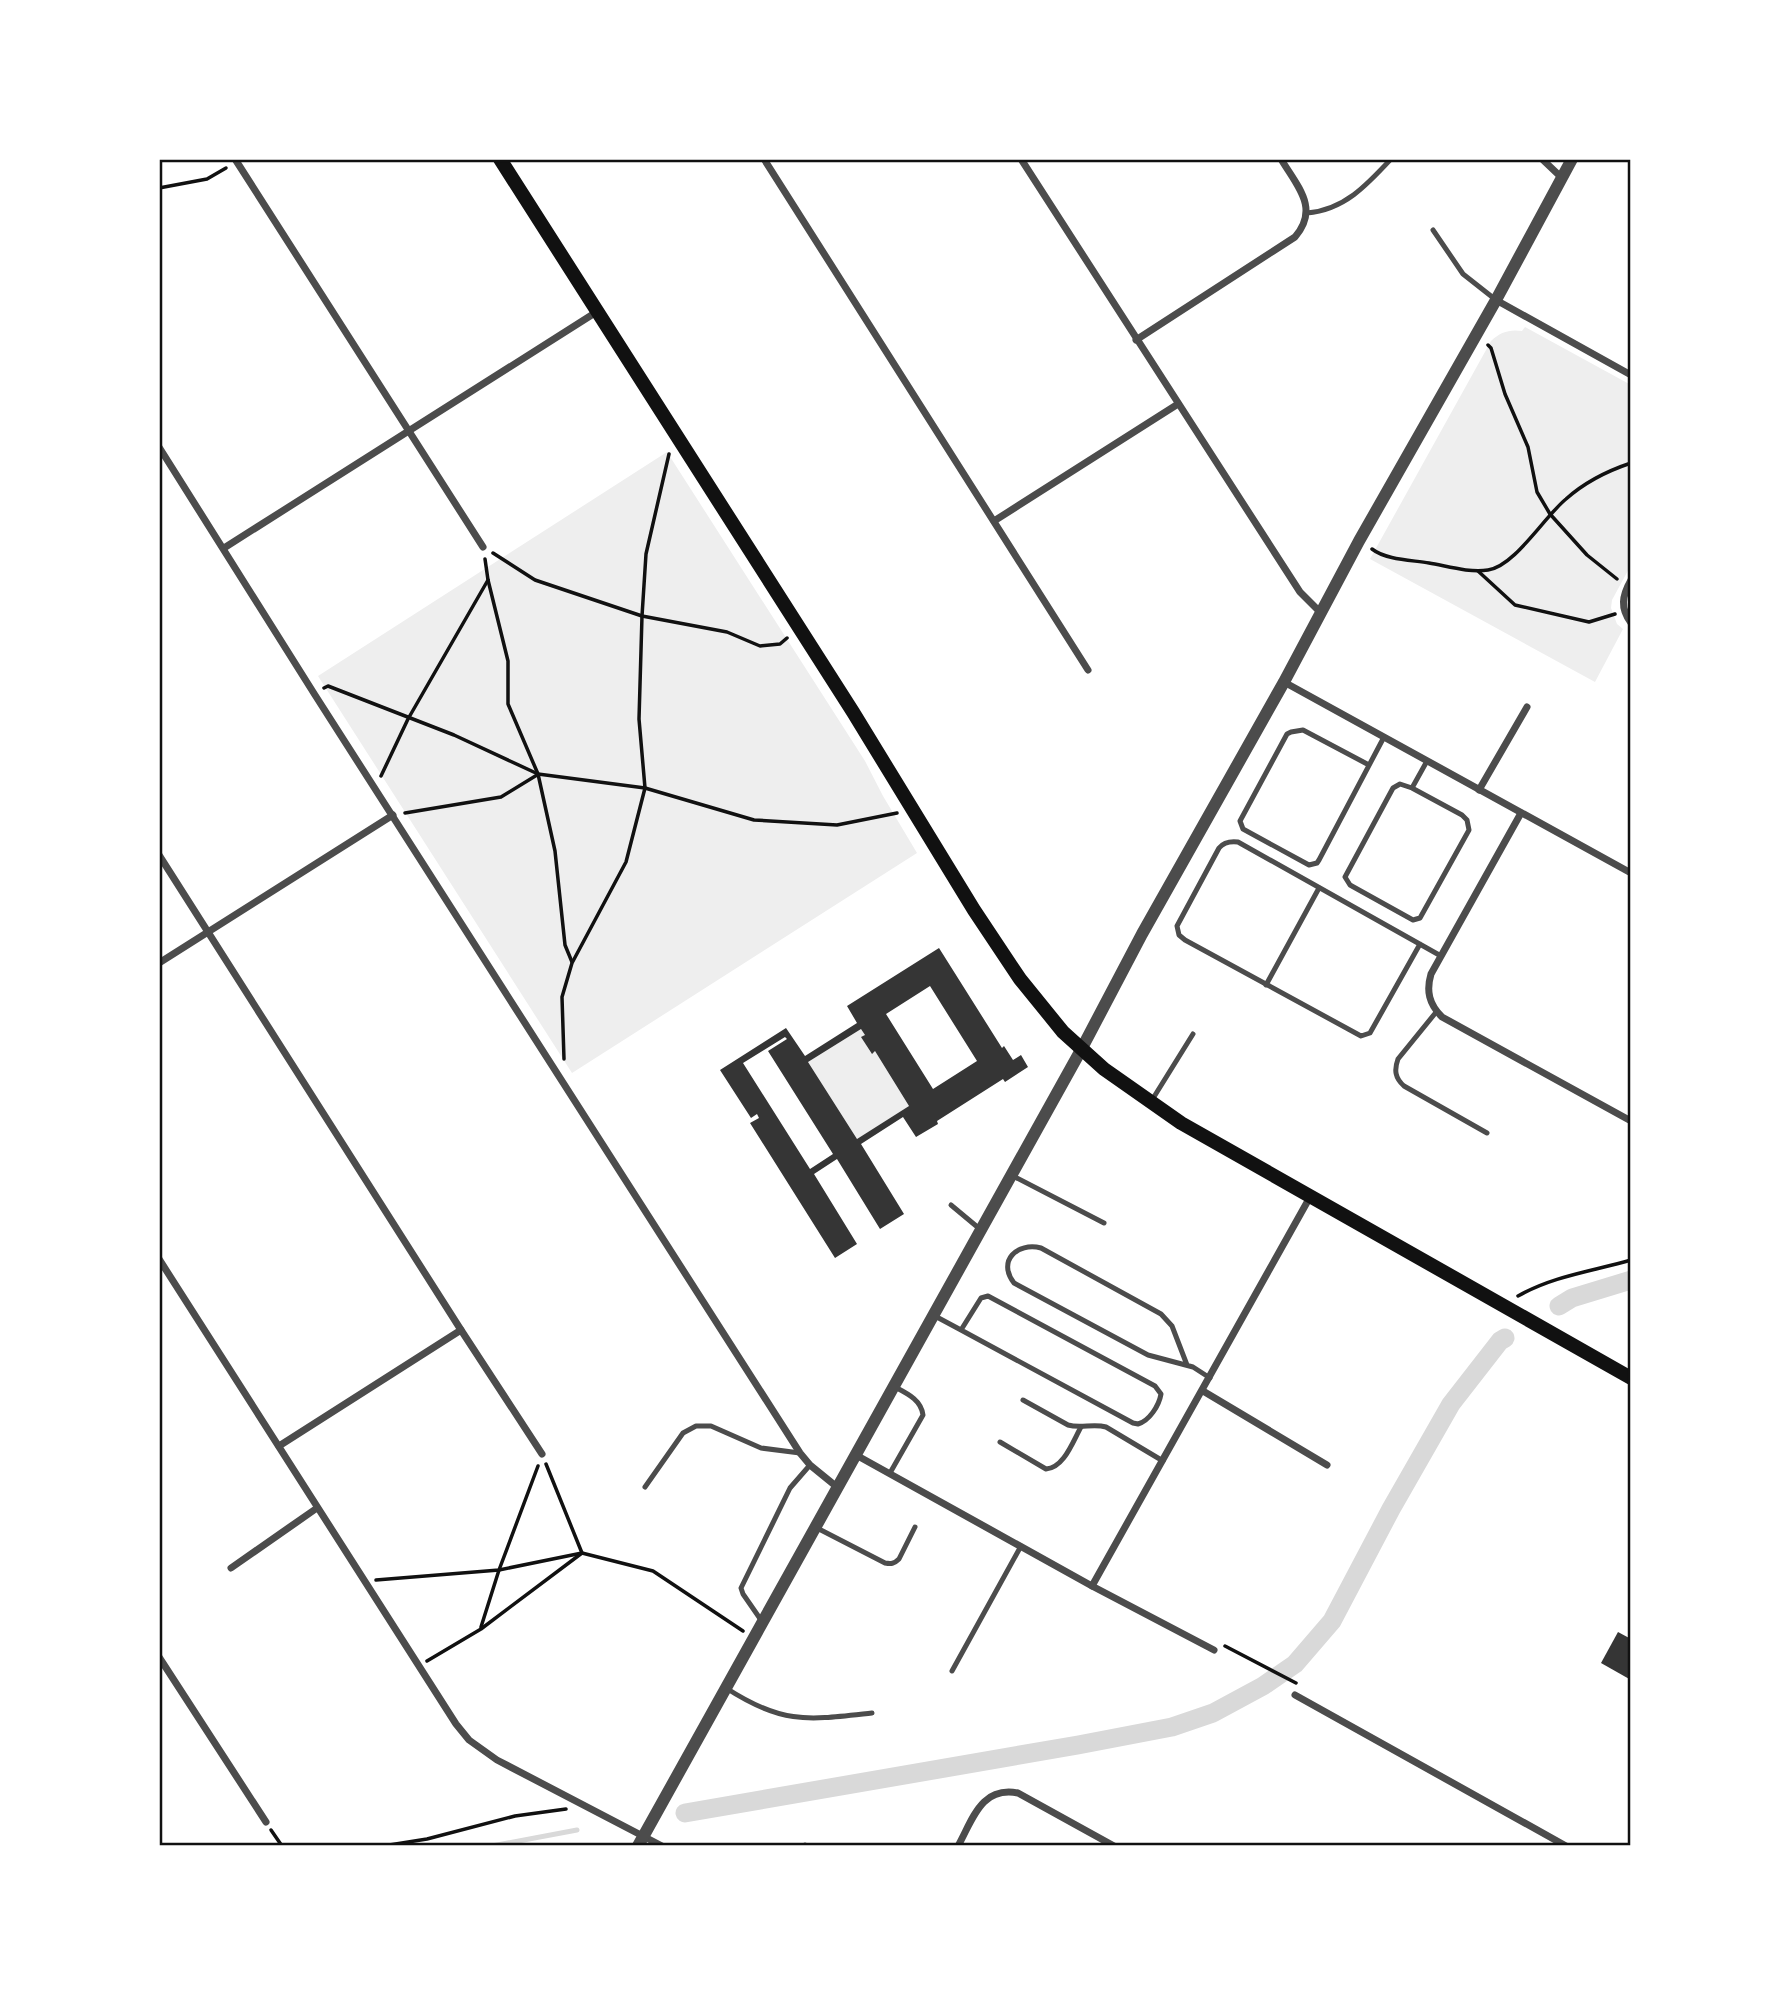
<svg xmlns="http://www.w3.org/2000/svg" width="1790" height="2005" font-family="Roboto,sans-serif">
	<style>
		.green { fill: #eee }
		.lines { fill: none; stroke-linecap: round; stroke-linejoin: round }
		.stream { stroke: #d9d9d9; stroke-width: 5 }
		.canal { stroke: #d9d9d9; stroke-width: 19 }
		.building { fill: #353535; fill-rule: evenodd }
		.path { stroke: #111; stroke-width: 3.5 }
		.service { stroke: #4c4c4c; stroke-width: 5 }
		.minor { stroke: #4c4c4c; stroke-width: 7 }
		.tertiary { stroke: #4c4c4c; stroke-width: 12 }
		.secondary { stroke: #111; stroke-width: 14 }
		.neatline { fill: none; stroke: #111; stroke-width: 2.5 }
	</style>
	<rect width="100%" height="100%" fill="#fff"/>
	<!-- green -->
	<g class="green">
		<path d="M1525,327L1631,385V565L1612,600L1611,608L1617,624L1623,629L1595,682L1370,559L1491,341C1500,332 1510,329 1522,331Z"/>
		<path d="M667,452L865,761L883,796L917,853L572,1073L318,676Z"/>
		<path d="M861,1029L865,1035L862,1038L871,1053L875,1051L909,1106L857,1139L808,1062Z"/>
	</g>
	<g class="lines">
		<!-- stream -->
		<path class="stream" d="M492,1846L577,1830"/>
		<!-- canal -->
		<g class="canal">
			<path d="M1559,1306L1572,1298L1631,1280"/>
			<path d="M685,1813L1078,1745L1172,1727L1213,1713L1263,1686L1295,1664L1332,1621L1391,1509L1451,1404L1500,1341L1505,1338"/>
		</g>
	</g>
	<!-- building -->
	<g class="building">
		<path d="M939,948L1002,1048L1004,1046L1013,1060L1021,1055L1028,1067L1005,1082L1003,1079L937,1121L938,1124L916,1137L903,1117L861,1144L904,1214L880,1229L837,1159L814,1174L857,1244L835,1258L750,1123L759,1118L757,1114L751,1118L720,1070L786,1028L805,1056L857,1023L847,1006ZM930,986L977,1061L933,1089L886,1014ZM861,1029L865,1035L861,1037L872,1054L875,1051L909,1106L857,1139L808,1062ZM785,1037L787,1039L768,1051L833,1154L810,1169L743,1063Z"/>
		<path d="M1618,1632L1631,1639V1680L1601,1663Z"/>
	</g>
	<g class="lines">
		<!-- path -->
		<g class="path">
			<path d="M159,188L207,179L226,168"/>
			<path d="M1488,345L1491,348L1505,394L1528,447L1537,492L1550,514L1587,555L1617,579"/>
			<path d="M1372,549C1386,560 1412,560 1429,563C1447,566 1469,573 1488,570C1515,566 1544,517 1566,499C1585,482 1607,471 1631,463"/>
			<path d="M493,553L535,580L642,616L727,632L760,646L780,644L787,638"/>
			<path d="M485,559L488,580L508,661V704L538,774L555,851L565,945L572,962"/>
			<path d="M1478,571L1515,605L1589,622L1615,614"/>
			<path d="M324,688L328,686L454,735L538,774L645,788L754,820L837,825L897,813"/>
			<path d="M381,776L408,719L488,580"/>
			<path d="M405,813L501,797L537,775"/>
			<path d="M564,1059L562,997L572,963L626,862L645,788L639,719L642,616L646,554L669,454"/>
			<path d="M1518,1296C1553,1276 1593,1271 1631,1260"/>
			<path d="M376,1580L499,1570L582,1553L546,1464"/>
			<path d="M481,1627L499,1570L538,1466"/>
			<path d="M1225,1646L1296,1683"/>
			<path d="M427,1661L481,1629L582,1553L653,1571L743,1631"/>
			<path d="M271,1830L282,1846"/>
			<path d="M383,1846L427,1839L515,1816L566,1809"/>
		</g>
		<!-- service -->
		<g class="service">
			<path d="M1307,213C1344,210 1367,185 1391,159"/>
			<path d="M1433,230L1463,274L1496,300"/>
			<path d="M1369,765L1303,730L1291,732L1287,734L1240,821L1243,829L1309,865L1317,863L1319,860L1384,737"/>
			<path d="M1412,788L1400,784L1393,788L1345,877L1350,885L1413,920L1420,918L1469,830L1467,820L1462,815L1412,788L1427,761"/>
			<path d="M1420,944L1370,1033L1361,1036L1185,940L1179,935L1177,926L1219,848C1224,842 1230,841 1238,842L1441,956"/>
			<path d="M1266,985L1319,888"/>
			<path d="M1437,1011L1398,1059C1394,1070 1395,1078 1404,1086L1487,1133"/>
			<path d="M1152,1100L1193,1034"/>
			<path d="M1013,1176L1104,1223"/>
			<path d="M951,1205L981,1230"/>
			<path d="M933,1315L961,1330L1133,1423L1138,1424C1149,1421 1159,1406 1161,1394L1155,1386L988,1296L981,1298L961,1330"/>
			<path d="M1187,1365L1172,1326L1161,1314L1041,1248C1017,1242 997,1261 1014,1283L1148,1355L1193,1367L1210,1378"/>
			<path d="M1023,1400L1068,1425C1081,1429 1093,1423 1106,1427L1163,1461"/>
			<path d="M1000,1442L1046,1469C1064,1468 1073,1441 1081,1427"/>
			<path d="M890,1473L923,1415C921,1399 906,1393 893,1386"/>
			<path d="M645,1487L683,1433L696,1426H711L761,1448L800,1453"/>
			<path d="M815,1527L885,1563C891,1564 894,1564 899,1559L915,1527"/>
			<path d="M761,1620L743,1594L741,1588L790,1488L810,1465"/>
			<path d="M952,1671L1021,1546"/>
			<path d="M726,1688C783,1725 808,1720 872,1713"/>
			<path d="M805,1846V1845"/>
		</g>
		<!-- minor -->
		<g class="minor">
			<path d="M235,159L483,547"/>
			<path d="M764,159L1088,670"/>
			<path d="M1021,159L1300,592L1320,612"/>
			<path d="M1542,159L1562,178"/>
			<path d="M1496,300L1631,375"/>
			<path d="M1136,340L1295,237C1320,208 1297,186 1281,159"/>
			<path d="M159,447L315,695L800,1453L810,1465L837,1487"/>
			<path d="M994,521L1178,404"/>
			<path d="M224,548L598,311"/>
			<path d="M1631,580C1622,596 1620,608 1631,623"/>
			<path d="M1284,682L1631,873"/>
			<path d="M1479,790L1527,707"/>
			<path d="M1521,813L1431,974C1426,991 1429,1004 1442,1017L1631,1121"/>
			<path d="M159,855L461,1330L542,1454"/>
			<path d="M159,963L393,815"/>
			<path d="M159,1259L456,1724L469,1740L497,1760L662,1846"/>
			<path d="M1203,1391L1327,1465"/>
			<path d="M279,1446L461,1330"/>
			<path d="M856,1455L1092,1586L1214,1650"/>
			<path d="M231,1568L317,1508"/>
			<path d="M1092,1586L1310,1197"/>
			<path d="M159,1657L266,1822"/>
			<path d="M1295,1695L1566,1846"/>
			<path d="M958,1846C973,1819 981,1786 1018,1793L1114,1846"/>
		</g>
		<!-- tertiary -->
		<path class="tertiary" d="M638,1846L1081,1050L1142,934L1284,682L1359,541L1496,300L1572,159"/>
		<!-- secondary -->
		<path class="secondary" d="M500,159L853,712L974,910L1020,979L1063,1032L1104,1069L1181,1123L1631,1378"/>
	</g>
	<!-- border -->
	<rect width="1790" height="2005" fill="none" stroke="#ffffff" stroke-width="322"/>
	<rect x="161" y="161" width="1468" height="1683" class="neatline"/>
</svg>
